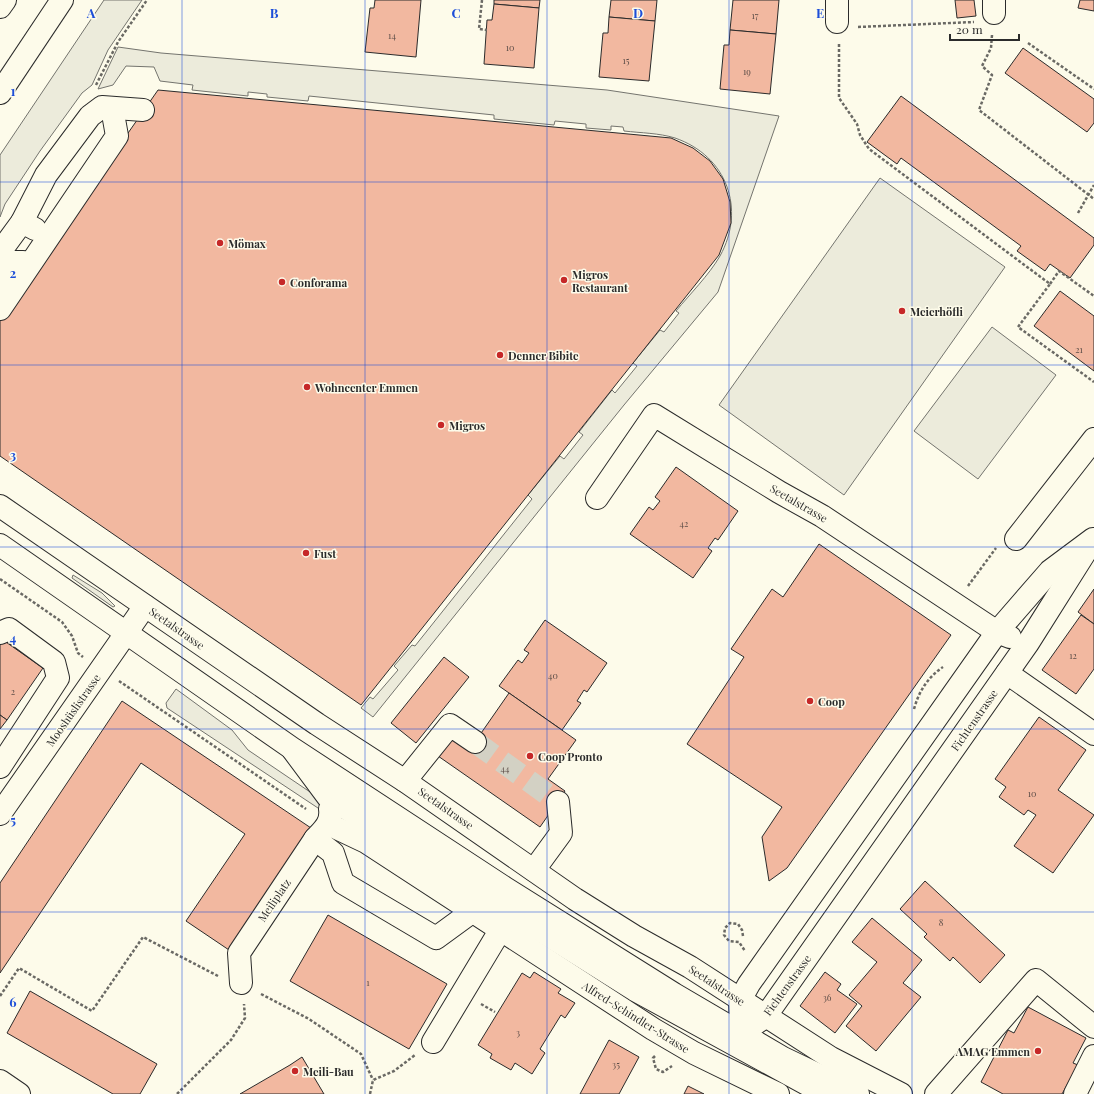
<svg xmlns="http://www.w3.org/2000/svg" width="1094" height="1094" font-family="'Playfair Display',serif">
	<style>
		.green { fill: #ecebdb; stroke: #74746e }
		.building { fill: #f2b8a0; stroke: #2b2b2b }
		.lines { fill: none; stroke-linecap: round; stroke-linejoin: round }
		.minor-tunnel { stroke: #d3d1c4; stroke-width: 22; stroke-dasharray: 22 11; stroke-linecap: butt }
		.minor-casing { stroke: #2b2b2b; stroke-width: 24 }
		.major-casing { stroke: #2b2b2b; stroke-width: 24 }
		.highway-casing { stroke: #2b2b2b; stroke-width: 24 }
		.path { stroke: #6a6964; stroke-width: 2.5; stroke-dasharray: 3 2; stroke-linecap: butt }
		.minor { stroke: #fdfbea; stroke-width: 22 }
		.major { stroke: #fdfbea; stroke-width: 22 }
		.highway { stroke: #fdfbea; stroke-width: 22 }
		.grid { fill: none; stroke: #1d4ed8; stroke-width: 1; stroke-opacity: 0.55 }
		.poi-dot { fill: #c62828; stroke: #fdfbea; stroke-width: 1.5 }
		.labels { text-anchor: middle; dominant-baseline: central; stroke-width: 3; stroke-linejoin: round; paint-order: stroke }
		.number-label { font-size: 9px; fill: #5d4e48 }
		.poi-label { font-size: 11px; font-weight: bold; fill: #2b2b2b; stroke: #fdfbea; text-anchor: start }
		.street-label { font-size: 11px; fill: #2b2b2b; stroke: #fdfbea }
		.grid-label { font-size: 13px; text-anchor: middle; font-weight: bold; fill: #1d4ed8; stroke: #fdfbea; stroke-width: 3; stroke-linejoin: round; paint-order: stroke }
	</style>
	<rect width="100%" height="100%" fill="#fdfbea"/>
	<!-- green -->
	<g class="green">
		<path d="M104,0H142L108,50L92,85L82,93L40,151L5,204L0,217V155Z"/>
		<path d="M118,47L161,53L607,90L779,116L718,292L624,405L373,717L361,708L370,697L373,699L398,670L394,666L412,645L415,646L532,499L528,495L560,456L564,459L583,435L579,432L612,390L615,393L637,366L633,363L660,330L664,332L679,313L676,311C690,294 709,275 720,256C746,209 727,156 675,138C659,133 641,133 624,131L623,127L611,126V130L586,128V124L555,121L554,125L494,119V115L309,96L308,101L267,97V94L248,92V96L192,90L193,85L160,81L154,67L126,66L113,85L98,89Z"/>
		<path d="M880,178L1005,267L844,495L719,405Z"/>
		<path d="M992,327L1056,375L978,479L914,431Z"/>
		<path d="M73,575L102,593L115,606L113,607L72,578Z"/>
		<path d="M176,689L232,730L248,750L313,794L322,805L324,812L167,708L166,703Z"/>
	</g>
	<!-- building -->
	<g class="building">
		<path d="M375,0H421L416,57L365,52L370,8H374Z"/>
		<path d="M494,0H540L539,8L494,4Z"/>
		<path d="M611,0H657L655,21L609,17Z"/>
		<path d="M733,0H779L776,34L730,30Z"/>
		<path d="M955,0H974L976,16L957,18Z"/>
		<path d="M1080,0H1094V11L1078,8Z"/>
		<path d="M494,4L539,8L534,68L484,64L487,20H492Z"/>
		<path d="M609,17L655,21L649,81L599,77L603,33H608Z"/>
		<path d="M730,30L776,34L770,94L720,89L724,45H729Z"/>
		<path d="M1023,48L1094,99V123L1087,132L1005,73Z"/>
		<path d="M158,90L671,138L693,148L710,161L723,179L730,202L731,223L719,255L361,705L0,456V317Z"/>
		<path d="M901,96L1094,238V245L1070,278L1050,264L1045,271L1017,251L1021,246L901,158L897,164L867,142Z"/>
		<path d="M1060,291L1094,316V371L1034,326Z"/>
		<path d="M676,467L738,511L718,540L715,538L708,548L712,551L693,578L630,534L649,507L653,510L660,501L655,497Z"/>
		<path d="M819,544L951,635L787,868L769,881L762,837L782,807L687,744L744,657L731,649L772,589L783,597Z"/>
		<path d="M1094,589V624L1078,612Z"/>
		<path d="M1081,615L1094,624V669L1076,694L1042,670Z"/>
		<path d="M545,620L607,663L587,692L584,690L577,701L581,703L562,730L499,686L518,660L522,663L529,653L524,650Z"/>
		<path d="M3,640L43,668L7,720L0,715V645Z"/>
		<path d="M444,657L469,677L416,743L391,723Z"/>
		<path d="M509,693L576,740L548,779L565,791L540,827L438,756L451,736L470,749Z"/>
		<path d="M122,701L314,830L232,952L186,921L245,834L141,763L0,973V883Z"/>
		<path d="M0,715L7,720L0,729Z"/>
		<path d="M1039,717L1086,750L1058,790L1094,815L1053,873L1014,846L1036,815L1028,810L1024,815L999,797L1006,787L995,779Z"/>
		<path d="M925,881L1005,955L980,983L953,957L950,961L924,937L927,934L900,909Z"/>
		<path d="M328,915L447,984L409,1049L290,981Z"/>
		<path d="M872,918L922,960L903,983L921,997L876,1051L846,1026L862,1006L849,995L877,962L852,942Z"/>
		<path d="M534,972L561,989L558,993L575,1003L565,1018L561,1015L540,1049L545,1053L532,1074L515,1063L511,1070L490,1058L492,1054L478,1045L522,973L530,978Z"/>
		<path d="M825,972L841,984L837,990L857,1004L835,1033L800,1006Z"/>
		<path d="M30,991L157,1064L140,1094H113L7,1033Z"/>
		<path d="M1028,1007L1086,1038L1073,1063L1078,1065L1062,1094H1003L981,1082L1008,1030L1014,1033Z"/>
		<path d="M609,1040L639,1057L619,1094H580Z"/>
		<path d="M302,1057L324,1094H240L290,1065Z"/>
		<path d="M688,1086L704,1094H684Z"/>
	</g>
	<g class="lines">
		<!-- minor-tunnel -->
		<path class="minor-tunnel" d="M475,742L558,802"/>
		<defs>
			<g id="minor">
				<path d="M994,13V0"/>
				<path d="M837,22V0"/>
				<path d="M22,222L46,175L90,116L102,107L143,110"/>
				<path d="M0,252L22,222L35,229"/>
				<path d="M0,280L13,262H23L29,265"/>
				<path d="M0,309L117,136L112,108"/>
				<path d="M597,498L654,415L779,492L822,516L997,632L1010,637"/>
				<path d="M1016,539L1094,439"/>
				<path d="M0,633L9,629L54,662L58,678L0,767"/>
				<path d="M1007,673L1094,734"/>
				<path d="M293,750L328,797L635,990L825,1094"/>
				<path d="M405,781L450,725L475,742"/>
				<path d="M0,814L145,606"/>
				<path d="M328,824L366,842L653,1029L694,1053L778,1094"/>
				<path d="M315,839L333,853L343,883L436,938L473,911"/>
				<path d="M534,870L561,833L558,802"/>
				<path d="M241,983L239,953L315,839C323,830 332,823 330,809"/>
				<path d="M741,1033L740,1000L749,984L997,632L1050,571L1093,539"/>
				<path d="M741,1033L765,1017L1028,643L1086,551"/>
				<path d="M433,1042L501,929"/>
				<path d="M0,1081L19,1094"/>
				<path d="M936,1094L1036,980L1094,1027"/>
				<path d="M1075,1094L1094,1056"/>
			</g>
			<g id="major">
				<path d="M0,506L317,724L405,781L575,899L634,936L690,967L831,1058L901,1094"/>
				<path d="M0,545L293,749L505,888L674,994L783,1058L858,1094"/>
			</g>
			<g id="highway">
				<path d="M0,7L5,0"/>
				<path d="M0,93L62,0"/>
			</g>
		</defs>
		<!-- minor casing -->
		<use href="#minor" class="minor-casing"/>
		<!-- major casing -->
		<use href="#major" class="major-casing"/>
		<!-- highway casing -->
		<use href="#highway" class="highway-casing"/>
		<!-- path -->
		<g class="path">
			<path d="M482,0L479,29L487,30"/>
			<path d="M858,27L974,22"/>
			<path d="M992,35L991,48L982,66L992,75L979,110L1094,199"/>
			<path d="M1028,43L1094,89"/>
			<path d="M839,44V98L857,124L860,135L869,149L1050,284L1018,327L1094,382"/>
			<path d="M96,85L118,42L147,0"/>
			<path d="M1078,213L1094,185"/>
			<path d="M1050,284L1059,271L1094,296"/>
			<path d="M0,579L62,622L72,636L78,653L83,657"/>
			<path d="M968,586L996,548"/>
			<path d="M119,681L306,809"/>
			<path d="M914,709C919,691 928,677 943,667"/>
			<path d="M743,936L742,930L738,924L730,923L725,928L724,935L729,941L739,942L745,951"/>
			<path d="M261,994L309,1019L361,1054L373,1080"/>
			<path d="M0,996L19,968L92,1011L143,937L218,976"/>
			<path d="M481,1004L495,1012"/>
			<path d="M655,1056L653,1058L656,1069L663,1072L672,1066"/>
			<path d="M177,1094L231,1040L245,1018L244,1004"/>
			<path d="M370,1094L373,1080L394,1071L415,1055"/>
		</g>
		<!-- minor -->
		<use href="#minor" class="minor"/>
		<!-- major -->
		<use href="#major" class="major"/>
		<!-- highway -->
		<use href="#highway" class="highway"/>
	</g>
	<!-- grid -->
	<path class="grid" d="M182,0V1094M365,0V1094M547,0V1094M729,0V1094M912,0V1094M0,182H1094M0,365H1094M0,547H1094M0,729H1094M0,912H1094"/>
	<!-- markers -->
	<g class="poi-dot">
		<circle cx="220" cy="243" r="4"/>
		<circle cx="564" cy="280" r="4"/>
		<circle cx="282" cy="282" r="4"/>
		<circle cx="902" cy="311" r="4"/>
		<circle cx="500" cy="355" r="4"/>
		<circle cx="307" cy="387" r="4"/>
		<circle cx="441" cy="425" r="4"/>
		<circle cx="306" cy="553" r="4"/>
		<circle cx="810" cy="701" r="4"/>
		<circle cx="530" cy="756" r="4"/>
		<circle cx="1038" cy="1051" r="4"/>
		<circle cx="295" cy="1071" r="4"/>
	</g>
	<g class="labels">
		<!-- number labels -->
		<g class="number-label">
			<text x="755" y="15">17</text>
			<text x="392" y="35">14</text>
			<text x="510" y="47">10</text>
			<text x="626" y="60">15</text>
			<text x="747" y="71">19</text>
			<text x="1079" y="349">21</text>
			<text x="684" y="523">42</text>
			<text x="1073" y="655">12</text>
			<text x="553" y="675">40</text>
			<text x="13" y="691">2</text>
			<text x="505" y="768">44</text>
			<text x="1032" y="793">10</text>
			<text x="941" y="922">8</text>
			<text x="368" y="982">1</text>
			<text x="827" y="997">36</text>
			<text x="518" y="1032">3</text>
			<text x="616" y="1064">35</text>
		</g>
		<!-- poi labels -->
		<g class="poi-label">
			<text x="228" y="243">Mömax</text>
			<text x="572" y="274">Migros<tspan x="572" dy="13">Restaurant</tspan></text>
			<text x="290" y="282">Conforama</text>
			<text x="910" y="311">Meierhöfli</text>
			<text x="508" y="355">Denner Bibite</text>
			<text x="315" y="387">Wohncenter Emmen</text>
			<text x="449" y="425">Migros</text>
			<text x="314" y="553">Fust</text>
			<text x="818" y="701">Coop</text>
			<text x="538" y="756">Coop Pronto</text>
			<text x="1030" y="1051" text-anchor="end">AMAG Emmen</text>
			<text x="303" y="1071">Meili-Bau</text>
		</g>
		<!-- street labels -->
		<g class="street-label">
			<text transform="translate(799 503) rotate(30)">Seetalstrasse</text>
			<text transform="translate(177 628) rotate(35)">Seetalstrasse</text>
			<text transform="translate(73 710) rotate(-55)">Mooshüslistrasse</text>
			<text transform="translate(974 720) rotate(-55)">Fichtenstrasse</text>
			<text transform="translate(446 808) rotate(35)">Seetalstrasse</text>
			<text transform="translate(274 900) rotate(-56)">Meiliplatz</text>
			<text transform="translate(717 985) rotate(33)">Seetalstrasse</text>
			<text transform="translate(787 985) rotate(-54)">Fichtenstrasse</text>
			<text transform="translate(636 1017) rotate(32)">Alfred-Schindler-Strasse</text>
		</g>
	</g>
	<g class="grid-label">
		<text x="91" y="18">A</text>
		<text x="274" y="18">B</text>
		<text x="456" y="18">C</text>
		<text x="638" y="18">D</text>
		<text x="820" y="18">E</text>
		<text x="13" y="96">1</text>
		<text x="13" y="278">2</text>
		<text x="13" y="460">3</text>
		<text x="13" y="643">4</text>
		<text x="13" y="825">5</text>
		<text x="13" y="1007">6</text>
	</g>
	<!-- scale -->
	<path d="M950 34v6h69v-6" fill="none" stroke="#2b2b2b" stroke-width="2"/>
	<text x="956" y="34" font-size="12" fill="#2b2b2b" stroke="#fdfbea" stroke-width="3" paint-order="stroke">20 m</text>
</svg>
